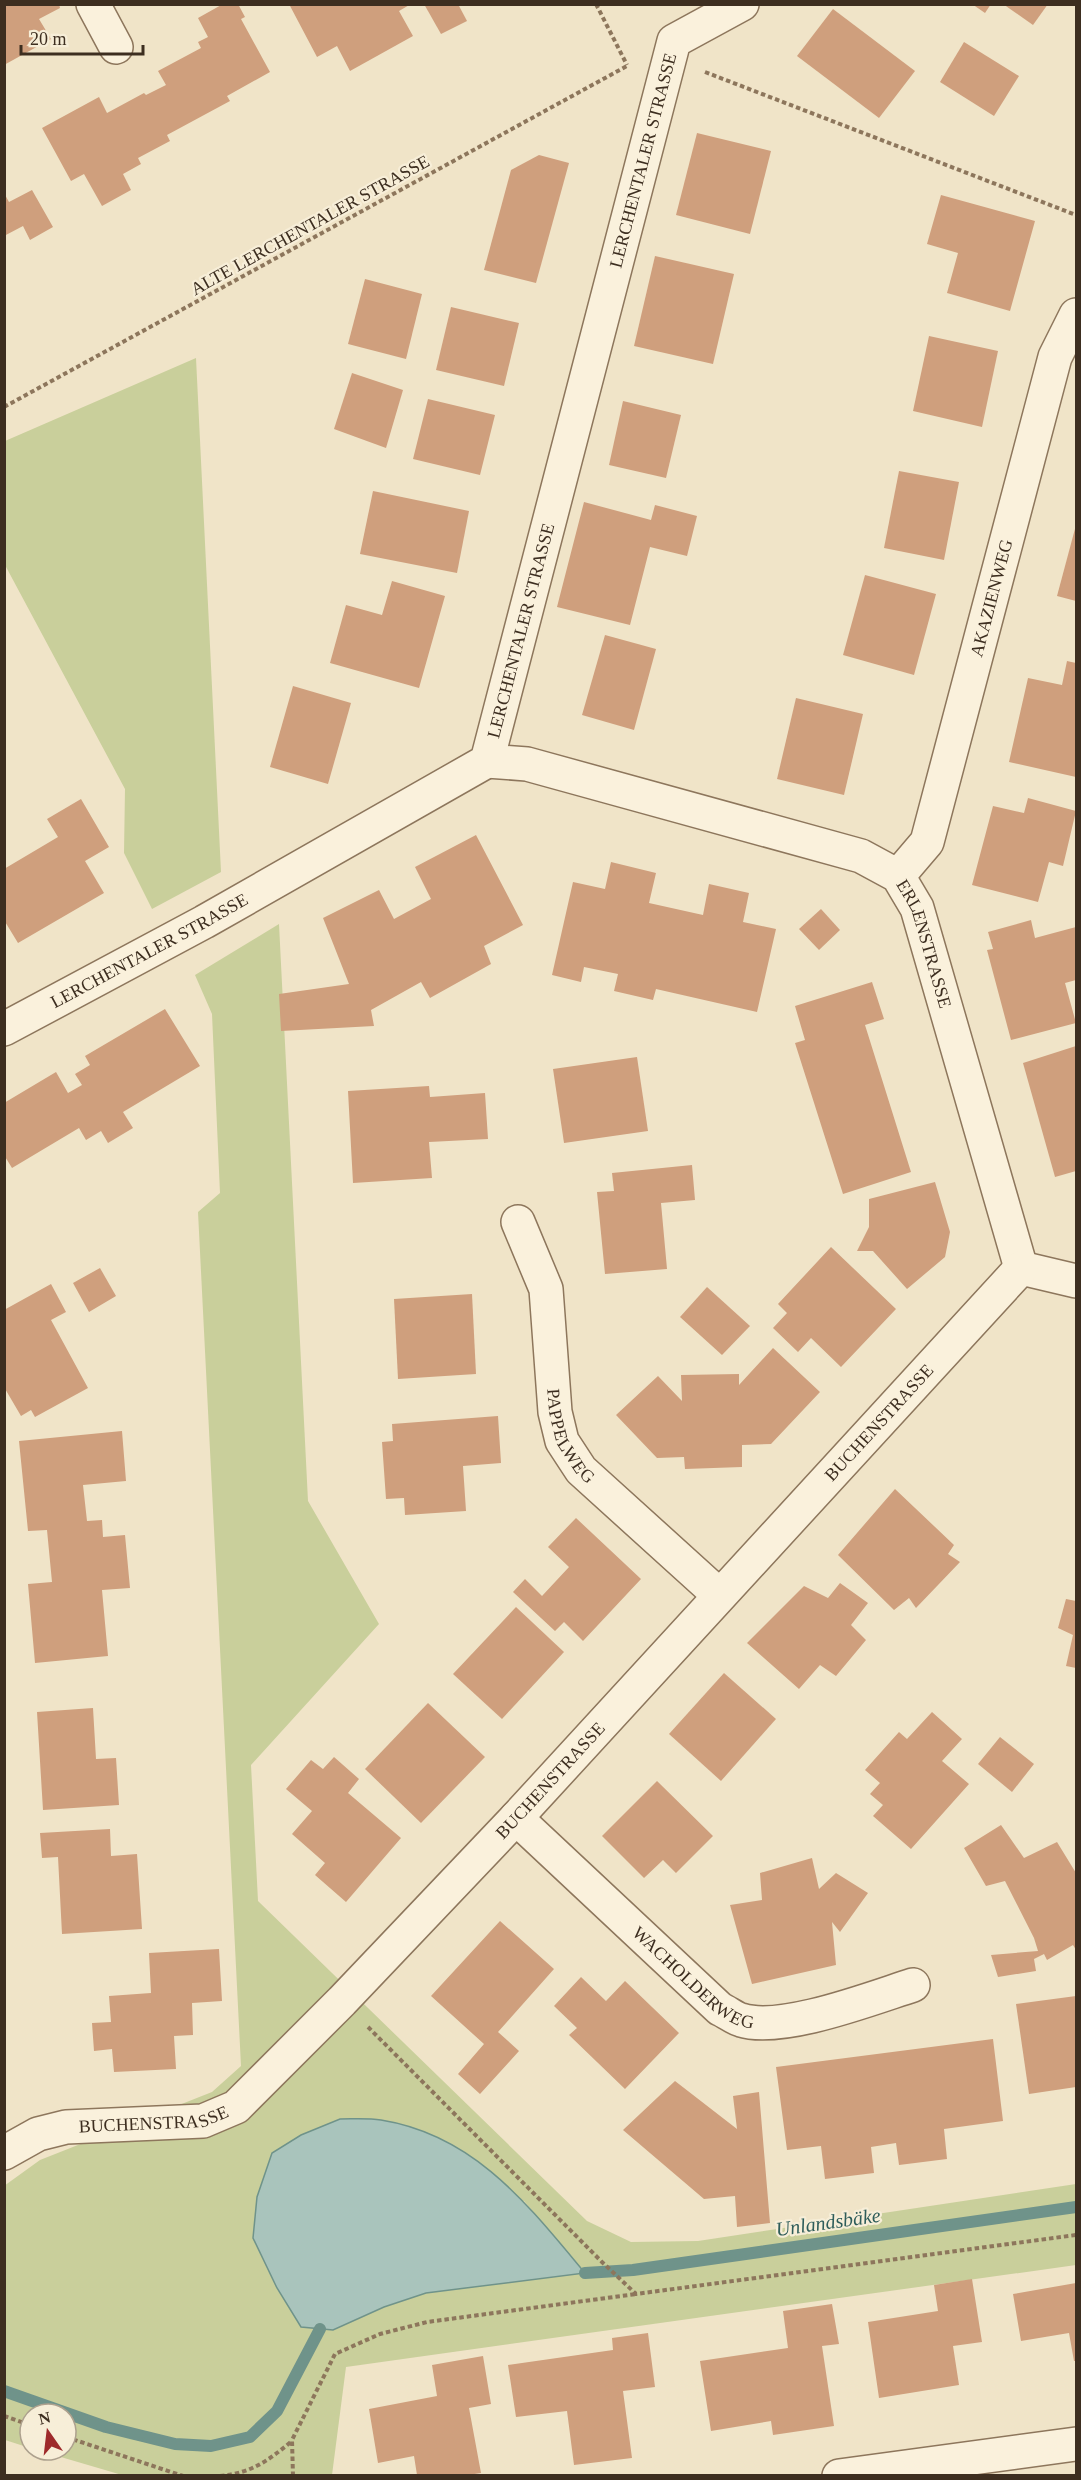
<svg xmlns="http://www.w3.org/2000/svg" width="1081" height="2480" font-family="'Times New Roman',serif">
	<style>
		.green { fill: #c9cf9b; fill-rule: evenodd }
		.water { fill: #a9c4bc; stroke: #6f938a; stroke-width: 1.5 }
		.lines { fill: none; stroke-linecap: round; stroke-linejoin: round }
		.stream { stroke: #6f938a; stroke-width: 12 }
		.building { fill: #cf9f7d }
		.minor-casing { stroke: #8d765c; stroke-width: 36 }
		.path { stroke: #8d765c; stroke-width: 4; stroke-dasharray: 4.5 3; stroke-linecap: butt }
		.minor { stroke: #faf1dc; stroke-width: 33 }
		.labels { text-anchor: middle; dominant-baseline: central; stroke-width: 4.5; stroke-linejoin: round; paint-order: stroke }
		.street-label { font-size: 18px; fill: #3d2e20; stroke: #f7eed8 }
		.water-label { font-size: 20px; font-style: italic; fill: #2f5d5a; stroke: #f7eed8 }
	</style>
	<rect width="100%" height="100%" fill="#f0e4c8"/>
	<!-- green -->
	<g class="green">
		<path d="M196,358L221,872L152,909L124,853L125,789L5,565V441Z"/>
		<path d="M279,924L308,1501L379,1624L251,1765L258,1901L587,2221L631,2242L698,2241L1076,2184V2265L346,2367L332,2475H122L37,2450H66V2414H30V2448L5,2440L4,2186L40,2160L212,2092L241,2066L198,1212L220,1193L212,1014L195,975ZM524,2201L584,2273L426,2293L384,2307L333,2330L301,2327L277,2288L253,2238Z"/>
	</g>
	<!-- water -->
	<path class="water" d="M340,2119C354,2119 368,2118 381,2120C475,2135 528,2205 585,2273L426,2293L384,2307L333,2330L301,2327L277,2288L253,2238L257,2197L272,2153L301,2135Z"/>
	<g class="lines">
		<!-- stream -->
		<g class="stream">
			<path d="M585,2273L633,2270L1076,2207"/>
			<path d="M4,2391L106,2427L175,2444L211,2446L250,2437L277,2411L320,2329"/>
		</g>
	</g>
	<!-- building -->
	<g class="building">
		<path d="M4,4H59L60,8L39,19L51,39L4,65Z"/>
		<path d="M223,4H238L245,17L241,19L270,72L227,96L230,101L167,135L170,141L138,158L141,164L123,174L131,190L102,206L84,174L71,181L42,128L99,97L107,113L144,93L146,95L166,85L158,71L201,48L198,42L208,37L198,18Z"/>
		<path d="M289,4H411L399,11L413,36L350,71L337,46L317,57Z"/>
		<path d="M424,4H458L467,21L441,34Z"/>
		<path d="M972,4H991L985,13Z"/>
		<path d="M1003,4H1048L1033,25Z"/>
		<path d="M833,9L915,71L879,118L797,56Z"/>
		<path d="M964,42L1019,76L994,116L940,82Z"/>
		<path d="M697,133L771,151L750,234L676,215Z"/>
		<path d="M539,155L569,163L536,283L484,270L511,170Z"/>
		<path d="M32,190L53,227L30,240L23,226L4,236V193L9,202Z"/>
		<path d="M941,195L1035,221L1010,311L947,293L958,253L927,244Z"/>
		<path d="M655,256L734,274L713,364L634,346Z"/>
		<path d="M365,279L422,294L406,359L348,344Z"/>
		<path d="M451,307L519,323L504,386L436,370Z"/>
		<path d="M929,336L998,351L982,427L913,411Z"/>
		<path d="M352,373L403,390L386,448L334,429Z"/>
		<path d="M428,399L495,415L480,475L413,459Z"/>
		<path d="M623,401L681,415L666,478L609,465Z"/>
		<path d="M899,471L959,482L944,560L884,548Z"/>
		<path d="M373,491L469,511L457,573L360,554Z"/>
		<path d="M584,502L651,520L655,505L697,516L687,556L650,547L630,625L557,607Z"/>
		<path d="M1076,525V601L1057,596Z"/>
		<path d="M865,575L936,594L914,675L843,655Z"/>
		<path d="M392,581L445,596L419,688L330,663L346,605L382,615Z"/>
		<path d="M605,635L656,649L634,730L582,715Z"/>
		<path d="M1067,661L1076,663V777L1009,762L1028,678L1062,685Z"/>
		<path d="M293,686L351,703L328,784L270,767Z"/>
		<path d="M796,698L863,714L844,795L777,779Z"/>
		<path d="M1028,798L1076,811L1063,866L1049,862L1038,902L972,885L993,806L1024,813Z"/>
		<path d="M81,799L109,847L85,861L104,893L18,943L4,920V869L58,837L47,819Z"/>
		<path d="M476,835L523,925L484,946L491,964L430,998L421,982L371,1010L374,1026L281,1031L279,994L349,984L323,918L379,890L394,919L431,899L415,867Z"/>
		<path d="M611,862L656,873L649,903L703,915L709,884L749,893L743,922L776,929L757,1012L656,989L653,1000L614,991L618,974L584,967L581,982L552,975L573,882L605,889Z"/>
		<path d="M821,909L840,930L819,950L799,929Z"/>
		<path d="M1031,920L1035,938L1076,927V980L1065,983L1076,1023L1011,1040L987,950L993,949L988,932Z"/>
		<path d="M872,982L884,1019L865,1025L911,1172L843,1194L795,1043L805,1040L795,1006Z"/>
		<path d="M165,1009L200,1066L123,1112L133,1128L108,1143L101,1131L86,1140L79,1128L12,1168L4,1155V1103L56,1072L68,1093L82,1085L75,1074L90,1065L85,1056Z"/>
		<path d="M1076,1046V1171L1055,1177L1023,1063Z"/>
		<path d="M637,1057L648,1131L564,1143L553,1069Z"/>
		<path d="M429,1086L430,1097L485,1093L488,1139L429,1142L432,1178L353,1183L348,1091Z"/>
		<path d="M692,1165L695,1200L661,1203L667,1269L605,1274L597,1192L614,1191L612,1173Z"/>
		<path d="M935,1182L950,1232L945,1257L907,1289L873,1251H857L869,1227V1199Z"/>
		<path d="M831,1247L896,1309L841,1367L811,1338L798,1352L773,1328L787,1313L778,1304Z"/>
		<path d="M100,1268L116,1296L89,1312L73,1283Z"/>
		<path d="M51,1284L66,1312L51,1320L88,1388L35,1417L31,1410L21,1416L4,1387V1310Z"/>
		<path d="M707,1287L750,1326L722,1355L680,1317Z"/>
		<path d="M472,1294L476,1374L398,1379L394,1299Z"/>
		<path d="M773,1348L820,1392L771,1444L742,1445V1467L685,1469L684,1457L657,1458L616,1415L658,1376L682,1401L681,1375L739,1374V1385Z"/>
		<path d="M498,1416L501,1463L463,1466L466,1511L405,1515L404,1498L386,1499L382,1442L393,1441L392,1424Z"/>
		<path d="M122,1431L126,1481L83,1485L87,1521L102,1520L103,1537L125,1535L130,1588L102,1590L108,1656L35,1663L28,1584L52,1582L47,1530L28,1531L19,1441Z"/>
		<path d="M895,1489L954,1545L948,1554L960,1562L916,1608L909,1598L894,1610L838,1555Z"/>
		<path d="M576,1518L641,1579L583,1641L564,1622L555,1631L513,1592L525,1579L542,1596L569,1567L548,1547Z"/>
		<path d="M840,1583L868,1603L851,1625L866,1640L836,1676L820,1665L799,1689L747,1643L804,1586L828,1598Z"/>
		<path d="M1066,1599L1076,1601V1668L1066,1666L1073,1635L1058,1628Z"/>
		<path d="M516,1607L564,1652L502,1719L453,1674Z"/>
		<path d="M724,1673L776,1719L721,1781L669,1734Z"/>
		<path d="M428,1703L485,1757L421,1823L365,1769Z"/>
		<path d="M93,1708L96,1759L116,1758L119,1805L43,1810L37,1712Z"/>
		<path d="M932,1712L962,1739L942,1761L969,1784L911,1849L873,1816L883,1805L870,1794L880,1783L865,1770L899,1732L907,1739Z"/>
		<path d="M1000,1737L1034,1764L1012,1792L978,1764Z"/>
		<path d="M334,1757L359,1779L348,1793L401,1838L346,1902L315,1875L325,1863L292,1834L312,1811L286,1789L311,1760L323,1769Z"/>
		<path d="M657,1781L713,1836L676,1873L663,1860L644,1878L602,1836Z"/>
		<path d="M1001,1825L1024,1858L1057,1842L1076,1873V1950L1073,1945L1047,1960L1044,1954L1034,1959L1036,1971L998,1977L991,1955L1038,1951L1034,1938L1005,1881L986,1886L964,1848Z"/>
		<path d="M110,1829L111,1856L137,1854L142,1929L62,1934L58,1857L42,1858L40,1833Z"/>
		<path d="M812,1858L819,1889L836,1873L868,1893L840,1932L832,1922L836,1965L752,1984L730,1905L762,1900L760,1873Z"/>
		<path d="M500,1921L554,1969L498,2032L519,2051L480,2094L458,2074L484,2044L431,1996Z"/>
		<path d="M219,1949L222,2001L192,2003L193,2035L174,2036L176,2069L114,2072L112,2049L94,2051L92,2023L111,2022L109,1996L151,1993L149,1953Z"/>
		<path d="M581,1977L606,2001L625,1981L679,2033L625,2089L569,2035L577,2028L554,2006Z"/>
		<path d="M1076,1996V2087L1029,2094L1016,2004Z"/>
		<path d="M993,2039L1003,2121L944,2129L947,2159L899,2165L896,2143L871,2147L874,2173L825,2179L821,2146L787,2150L776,2067Z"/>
		<path d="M675,2081L737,2129L733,2096L759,2092L770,2223L737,2227L735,2196L704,2199L623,2130Z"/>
		<path d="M972,2279L982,2342L953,2346L959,2385L879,2398L868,2322L938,2311L934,2285Z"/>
		<path d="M1076,2283V2361H1074L1069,2333L1021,2341L1013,2294Z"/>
		<path d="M832,2304L839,2344L822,2346L834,2426L773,2435L771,2421L711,2431L700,2361L788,2348L783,2311Z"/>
		<path d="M648,2333L655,2387L623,2391L632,2458L574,2465L567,2411L516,2417L508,2365L613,2350L612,2338Z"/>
		<path d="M483,2356L491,2404L469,2408L481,2473L468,2475H417L414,2456L378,2463L369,2409L437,2396L432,2365Z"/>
	</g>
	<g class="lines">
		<defs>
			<g id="minor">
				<path d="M93,4L116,47"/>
				<path id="s1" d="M487,761L527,764L861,856L898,876L917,908L1021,1268"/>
				<path id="s2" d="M898,876L927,842L1055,357L1076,315"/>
				<path id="s3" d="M4,1029L204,922L487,761L674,41L742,4"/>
				<path id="s4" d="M518,1222L546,1289L555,1412L562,1441L581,1470L719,1595"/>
				<path d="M1021,1268L1076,1281"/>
				<path id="s5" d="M516,1818L720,2009C727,2012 734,2018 741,2020C782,2033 872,1998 913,1985"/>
				<path id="s6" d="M4,2153L38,2134L66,2127L203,2121L236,2107L342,2001L516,1818L1021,1268"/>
				<path d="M839,2476L1076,2444"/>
			</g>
		</defs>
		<!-- minor casing -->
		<use href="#minor" class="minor-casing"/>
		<!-- path -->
		<g class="path">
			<path d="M596,4L627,65"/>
			<path d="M705,72L1076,215"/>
			<path d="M4,407L627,66"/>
			<path d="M368,2027L602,2262L636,2294L1076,2235"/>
			<path d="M4,2416L30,2425"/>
			<path d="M66,2437L183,2476"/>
			<path d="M220,2476C251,2473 268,2461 292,2441"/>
			<path d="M293,2476L292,2440L335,2354L380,2334L427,2322L636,2294"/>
		</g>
		<!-- minor -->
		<use href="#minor" class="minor"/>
	</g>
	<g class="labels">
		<!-- street labels -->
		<g class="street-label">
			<text stroke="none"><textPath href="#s3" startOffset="1173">LERCHENTALER STRASSE</textPath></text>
			<text transform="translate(310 225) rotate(-29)">ALTE LERCHENTALER STRASSE</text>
			<text stroke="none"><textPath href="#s2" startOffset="297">AKAZIENWEG</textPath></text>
			<text stroke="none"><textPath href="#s3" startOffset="687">LERCHENTALER STRASSE</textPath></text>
			<text stroke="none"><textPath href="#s1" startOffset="502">ERLENSTRASSE</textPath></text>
			<text stroke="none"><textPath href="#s3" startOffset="165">LERCHENTALER STRASSE</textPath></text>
			<text stroke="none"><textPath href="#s6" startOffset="1180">BUCHENSTRASSE</textPath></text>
			<text stroke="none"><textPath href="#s4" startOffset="224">PAPPELWEG</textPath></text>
			<text stroke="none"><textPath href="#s6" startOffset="694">BUCHENSTRASSE</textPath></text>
			<text stroke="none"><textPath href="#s5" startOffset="240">WACHOLDERWEG</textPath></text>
			<text stroke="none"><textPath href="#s6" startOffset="156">BUCHENSTRASSE</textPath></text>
		</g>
		<!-- water labels -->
		<g class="water-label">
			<text transform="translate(828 2222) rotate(-8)">Unlandsbäke</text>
		</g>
	</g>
	<!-- border -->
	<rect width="1081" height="2480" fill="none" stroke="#3d2e20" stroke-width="12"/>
	<!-- north arrow -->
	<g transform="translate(48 2432) rotate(346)"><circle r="28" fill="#f7eed8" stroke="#ada18e" stroke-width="1.5"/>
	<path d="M0-4.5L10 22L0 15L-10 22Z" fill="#9e2a2b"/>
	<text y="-9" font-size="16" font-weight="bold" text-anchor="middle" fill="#3d2e20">N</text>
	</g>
	<!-- scale -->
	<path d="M21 45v9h122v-9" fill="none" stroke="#3d2e20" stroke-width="3"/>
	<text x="30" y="45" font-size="18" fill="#3d2e20" stroke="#f7eed8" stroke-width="4.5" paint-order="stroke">20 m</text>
</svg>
